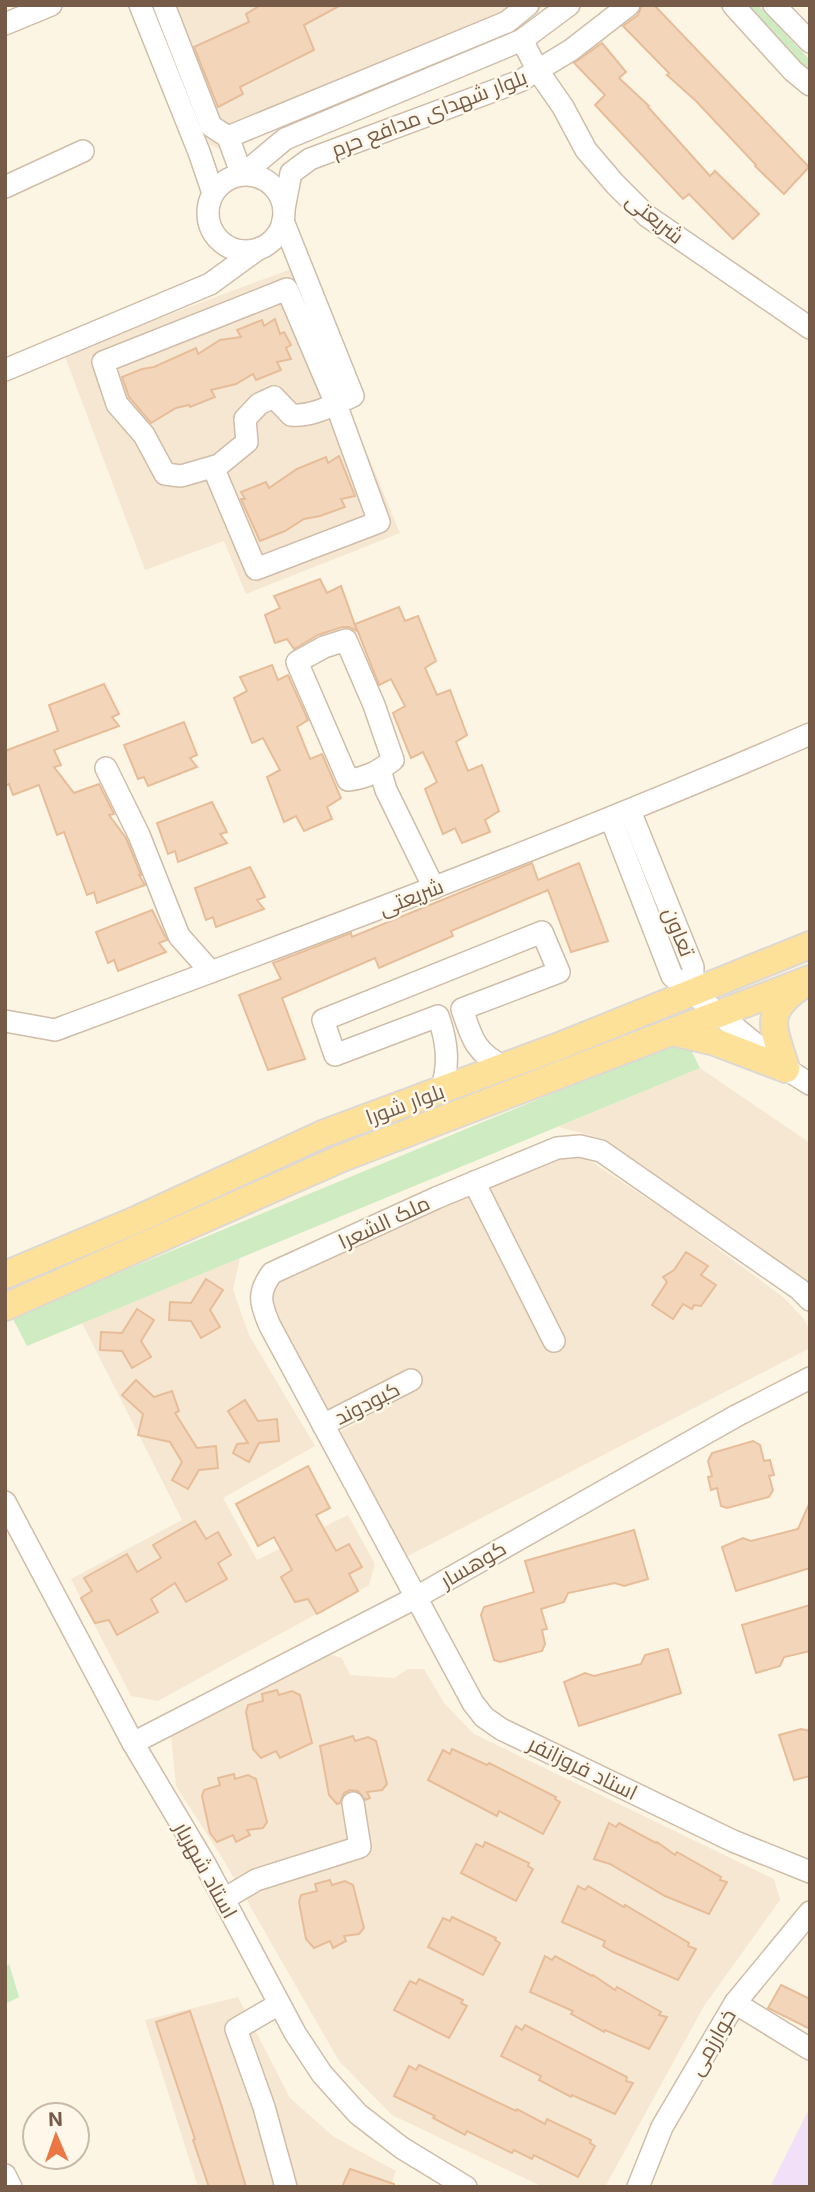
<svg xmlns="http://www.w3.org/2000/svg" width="815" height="2192" font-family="Inter,Cairo,sans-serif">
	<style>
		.residential { fill: #f5e7d1 }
		.education { fill: #f2e0f9 }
		.green { fill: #ceebc1 }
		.building { fill: #f3d5ba; stroke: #e7bd99; stroke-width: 2 }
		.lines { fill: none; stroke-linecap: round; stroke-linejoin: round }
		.minor-casing { stroke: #cfbda9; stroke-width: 24 }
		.major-casing { stroke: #ded8d3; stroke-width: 30 }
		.minor { stroke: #fff; stroke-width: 21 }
		.major { stroke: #fee199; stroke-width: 26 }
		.labels { text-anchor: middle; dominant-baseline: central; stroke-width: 5; stroke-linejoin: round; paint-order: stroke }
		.street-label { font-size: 21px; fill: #765c48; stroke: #fff8ea }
	</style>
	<rect width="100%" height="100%" fill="#fdf5e3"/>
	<!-- residential -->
	<g class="residential">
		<path d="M153,5H545L507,34L223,151L209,144Z"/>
		<path d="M291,269L400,533L246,594L224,541L145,570L64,354Z"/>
		<path d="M700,1068L810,1143V1285L772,1262L605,1139L558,1127Z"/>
		<path d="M578,1153L675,1217L783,1297L804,1319L810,1331V1348L406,1557L337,1434L422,1385L413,1372L328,1421L269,1310L268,1289L281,1274L559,1156Z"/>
		<path d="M240,1258L233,1290L249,1335L315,1446L223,1498L257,1560L348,1515L375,1564L369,1585L158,1701L131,1696L71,1579L182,1520L82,1323Z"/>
		<path d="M325,1653L342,1658L350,1675L394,1678L408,1669H424L444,1703L474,1734L774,1879L780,1900L704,2006L605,2187H543L392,2115L339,2061L223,1859L176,1786L171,1736Z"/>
		<path d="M238,1997L290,2098L334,2137L396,2171L390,2187H198L145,2020Z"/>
	</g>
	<!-- education -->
	<path class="education" d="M810,2107V2187H770Z"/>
	<!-- green -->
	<g class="green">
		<path d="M745,5H758L810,60V72L780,44Z"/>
		<path d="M687,1042L700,1068L27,1346L12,1317L599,1074Z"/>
		<path d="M9,1964L19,1997L5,2004V1967Z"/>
	</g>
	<!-- building -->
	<g class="building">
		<path d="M261,5H341L304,25L314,50L240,87L243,94L218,107L194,47L249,22L246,14Z"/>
		<path d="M642,5H654L809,167L784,194L755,166L756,165L696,101L667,75L669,73L623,26L638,15Z"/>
		<path d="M602,43L626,72L619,78L649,106L648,107L710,176L715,171L759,214L733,239L689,194L683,199L595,105L605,95L574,63Z"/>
		<path d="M275,319L280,334L284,332L291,345L286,348L291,359L277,362L281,370L256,380L253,374L236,384L211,390L215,397L190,407L189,405L176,408L151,423L129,397L122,377L142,369L154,367L196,348L198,354L220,340L241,337L237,330L262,320L264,326Z"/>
		<path d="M339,456L355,496L341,499L345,507L320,516L304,519L285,531L260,541L241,499H245L241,492L266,482L269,488L297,469L326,457L328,463Z"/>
		<path d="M320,579L327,593L341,586L357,631L349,627H342L318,635L294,649L287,639L275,643L265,615L280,608L274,596Z"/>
		<path d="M399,607L405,621L418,616L436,661L425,668L437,695L450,690L467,735L456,742L468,771L482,765L499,811L485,820L490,832L462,843L455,828L443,834L425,789L437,782L423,752L411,758L393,713L405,706L391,679L379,685L355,624Z"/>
		<path d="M272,665L278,680L288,675L308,720L297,727L310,759L322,754L341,798L327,807L332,819L304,831L296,816L284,822L267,777L280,770L263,738L252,743L234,698L247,691L240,677Z"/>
		<path d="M104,684L119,714L112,717L119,726L54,750L61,765L54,767L74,793L99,784L114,814L109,815L126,838L141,875H139L145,885L97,903L94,892L87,895L64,832L57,835L39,785L13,795L9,784L5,786V751L58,731L49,705Z"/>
		<path d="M184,722L197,755L190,758L197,767L148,786L144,777L138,779L124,745Z"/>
		<path d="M212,802L227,832L220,834L227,843L178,862L175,851L168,854L157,823Z"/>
		<path d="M532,863L538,880L579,863L608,941L571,952L548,890L451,931L453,936L379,968L375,958L282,998L305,1059L268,1070L239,995L281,979L273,963L351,933L352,937Z"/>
		<path d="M250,867L265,897L257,900L264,909L216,927L213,917L206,920L195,888Z"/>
		<path d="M152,910L167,940L159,943L166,952L118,971L114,960L108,963L96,932Z"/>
		<path d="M686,1252L708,1266L701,1275L716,1285L701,1306L694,1305L692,1309L683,1304L673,1319L652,1305L667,1282L663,1277L674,1270Z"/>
		<path d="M206,1279L223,1290L210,1310L220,1327L201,1338L191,1321L169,1320L170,1302L191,1303Z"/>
		<path d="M137,1309L154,1320L141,1341L151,1357L132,1368L122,1351L100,1350L101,1332L122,1333Z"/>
		<path d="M136,1380L154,1397L172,1391L179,1411L175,1413L197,1448L216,1446L218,1468L199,1470L188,1489L172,1480L182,1462L170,1442L138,1435L143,1414L122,1395Z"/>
		<path d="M245,1400L258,1421L277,1419L279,1441L259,1443L249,1462L233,1453L237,1444L248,1443L228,1411Z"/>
		<path d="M753,1441L760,1445L764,1461L770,1460L774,1475L769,1476L773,1490L769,1497L727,1508L721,1506L717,1488L711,1490L708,1477L712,1476L708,1461L712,1453Z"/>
		<path d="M308,1466L330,1508L316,1515L336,1551L349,1544L362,1567L349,1574L358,1591L317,1614L308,1599L295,1602L281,1577L292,1570L274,1537L258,1546L236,1504Z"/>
		<path d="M810,1502V1568L736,1591L722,1547L743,1538L751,1541L798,1529Z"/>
		<path d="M195,1521L206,1539L218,1532L231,1555L218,1563L227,1579L186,1602L175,1583L151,1599L158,1612L117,1635L109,1620L95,1623L81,1598L92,1591L84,1578L127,1554L137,1572L161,1558L153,1545Z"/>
		<path d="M634,1530L648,1579L624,1586L615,1583L568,1593L564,1602L541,1609L547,1629L542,1630L545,1644L542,1651L500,1662L494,1660L481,1615L484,1607L534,1592L525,1561Z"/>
		<path d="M810,1605V1651L784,1657L780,1666L756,1673L742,1625Z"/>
		<path d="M668,1649L681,1693L579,1726L564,1682L585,1673L594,1676L641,1664L645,1655Z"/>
		<path d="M277,1690L279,1695L292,1691L300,1695L312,1743L280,1758L276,1751L261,1758L253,1749L246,1712L248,1705L263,1701L262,1694Z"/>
		<path d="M801,1729L810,1731V1776L794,1780L779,1735Z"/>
		<path d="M353,1736L355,1741L368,1737L376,1741L387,1784L382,1790L367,1792L370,1798L365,1800L358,1791L350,1790L344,1793L340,1803L337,1804L329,1795L320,1746Z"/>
		<path d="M452,1749L487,1765L489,1763L556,1797L555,1799L560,1802L543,1834L499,1811L497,1816L428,1780L443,1750L450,1754Z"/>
		<path d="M234,1774L235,1779L248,1775L256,1779L267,1822L263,1828L247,1830L250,1835L236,1842L233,1835L217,1842L210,1833L202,1796L204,1790L220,1785L218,1778Z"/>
		<path d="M609,1823L616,1827L619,1823L656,1843L657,1842L675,1855L677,1852L721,1877L720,1880L727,1882L709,1914L665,1896L610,1864L594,1859Z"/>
		<path d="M485,1842L529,1863L528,1866L533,1869L516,1901L461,1873L476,1844L483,1847Z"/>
		<path d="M330,1880L332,1885L345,1881L353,1885L364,1928L359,1934L344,1936L346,1941L333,1948L330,1941L314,1948L306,1939L299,1902L301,1895L317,1891L315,1884Z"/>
		<path d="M578,1886L585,1890L588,1886L624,1907L625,1905L689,1943L688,1946L696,1949L678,1980L613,1952L603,1946L605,1941L562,1922Z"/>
		<path d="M452,1917L496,1938L495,1940L500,1943L483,1975L428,1947L443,1918L450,1921Z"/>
		<path d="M545,1956L552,1960L555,1956L592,1976L593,1975L615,1990L617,1987L661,2012L659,2015L667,2017L649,2049L605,2030L604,2032L571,2014L573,2011L530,1992Z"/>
		<path d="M419,1979L463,2000L461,2003L467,2006L449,2038L394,2010L410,1981L416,1984Z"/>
		<path d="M781,1985L810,1999V2029L768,2008Z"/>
		<path d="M190,2011L221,2104L246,2187H209L193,2140L195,2139L156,2022Z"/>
		<path d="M525,2025L627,2077L626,2081L633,2083L615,2114L572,2095L571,2097L539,2080L541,2076L501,2056L516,2026L522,2030Z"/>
		<path d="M419,2065L516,2111L517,2109L545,2124L547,2119L591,2140L590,2143L595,2146L578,2177L534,2155L532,2159L514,2150L512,2153L467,2131L465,2135L433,2118L435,2116L394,2096L409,2066L416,2070Z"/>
		<path d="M350,2169L394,2184V2187H342Z"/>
	</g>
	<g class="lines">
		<defs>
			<g id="minor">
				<path d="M140,5L199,152L213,193"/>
				<path d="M164,5L211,126L228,137L242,175L285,139L522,40L569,5"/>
				<path d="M733,5L793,71L810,85"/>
				<path d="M774,5L810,42"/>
				<path d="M5,24L51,5"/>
				<path d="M522,40L538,71L563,107L586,150L615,184L647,216L810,328"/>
				<path d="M228,137L507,22L528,5"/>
				<circle cx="246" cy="213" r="38"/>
				<path d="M5,187L83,151"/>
				<path d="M284,209L291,173L310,159L520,81L571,50L629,5"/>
				<path d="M5,370L210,284L258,249"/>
				<path d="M213,467L256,569L379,522L336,404L287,289L103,362L117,404L144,435L165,474L181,476L219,465L247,442L245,419L259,404L274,397L291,415C313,417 332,405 353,396L283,221"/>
				<path d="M346,640L374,705L393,760C378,772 366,778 348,780L297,662L324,647Z"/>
				<path d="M106,768L139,835L179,936L211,972"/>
				<path d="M380,770L386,790L434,888"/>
				<path d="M630,811L693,967L692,992"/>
				<path d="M611,819L672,976L786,1069L810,1084"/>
				<path d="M5,1021L55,1030C308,936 562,842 810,734"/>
				<path d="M441,1090C450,1064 447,1041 438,1016L335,1055L323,1020L542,932L559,972L462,1009C472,1039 475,1052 504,1067"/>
				<path d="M474,1182L554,1341"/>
				<path d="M810,1300L799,1289L601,1151L580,1146L557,1148L436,1198L272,1273C257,1293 260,1303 270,1326L473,1703L484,1717L501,1729L733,1841L810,1872"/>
				<path d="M323,1425L411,1380"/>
				<path d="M5,1502L133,1743L205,1864L295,2033L322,2074L358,2114L402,2148L466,2187"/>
				<path d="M133,1743L415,1598L736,1416L810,1378"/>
				<path d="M224,1899L256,1880L360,1847L353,1803"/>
				<path d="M735,2003L810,2049"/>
				<path d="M279,2004L236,2029L264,2107L286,2187"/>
				<path d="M5,2175L11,2187"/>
				<path d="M638,2187L662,2127L735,2003L810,1912"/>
			</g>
			<g id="major">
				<path d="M672,1032L715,1042L786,1069"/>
				<path d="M786,1069C775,1029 760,1015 801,986"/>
				<path d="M5,1275L138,1219L325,1133L562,1045L810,945"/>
				<path d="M5,1307L342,1158L810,979"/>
			</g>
		</defs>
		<!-- minor casing -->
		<use href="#minor" class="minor-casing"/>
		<!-- major casing -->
		<use href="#major" class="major-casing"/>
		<!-- minor -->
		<use href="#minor" class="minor"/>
		<!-- major -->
		<use href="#major" class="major"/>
	</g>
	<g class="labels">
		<!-- street labels -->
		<g class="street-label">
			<text transform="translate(429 113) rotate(-21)">بلوار شهدای مدافع حرم</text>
			<text transform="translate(655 218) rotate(39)">شریعتی</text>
			<text transform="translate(411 897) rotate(-21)">شریعتی</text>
			<text transform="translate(679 932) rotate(68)">تعاون</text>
			<text transform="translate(405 1104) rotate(-20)">بلوار شورا</text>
			<text transform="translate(384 1222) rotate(-25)">ملک الشعرا</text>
			<text transform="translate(367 1403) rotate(-27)">کبودوند</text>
			<text transform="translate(473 1564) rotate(-30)">کوهسار</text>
			<text transform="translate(583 1768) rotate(26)">استاد فروزانفر</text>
			<text transform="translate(206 1870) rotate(61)">استاد شهریار</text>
			<text transform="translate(712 2042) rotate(-60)">خوارزمی</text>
		</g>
	</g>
	<!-- border -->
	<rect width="815" height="2192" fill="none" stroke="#765c48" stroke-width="14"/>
	<!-- north arrow -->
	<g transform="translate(56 2136) rotate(358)"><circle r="33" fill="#fff8ea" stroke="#c8baa9" stroke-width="2"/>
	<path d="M0-5L12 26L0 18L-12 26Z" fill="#eb7744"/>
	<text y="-10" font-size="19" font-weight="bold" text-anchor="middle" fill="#765c48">N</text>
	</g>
</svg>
